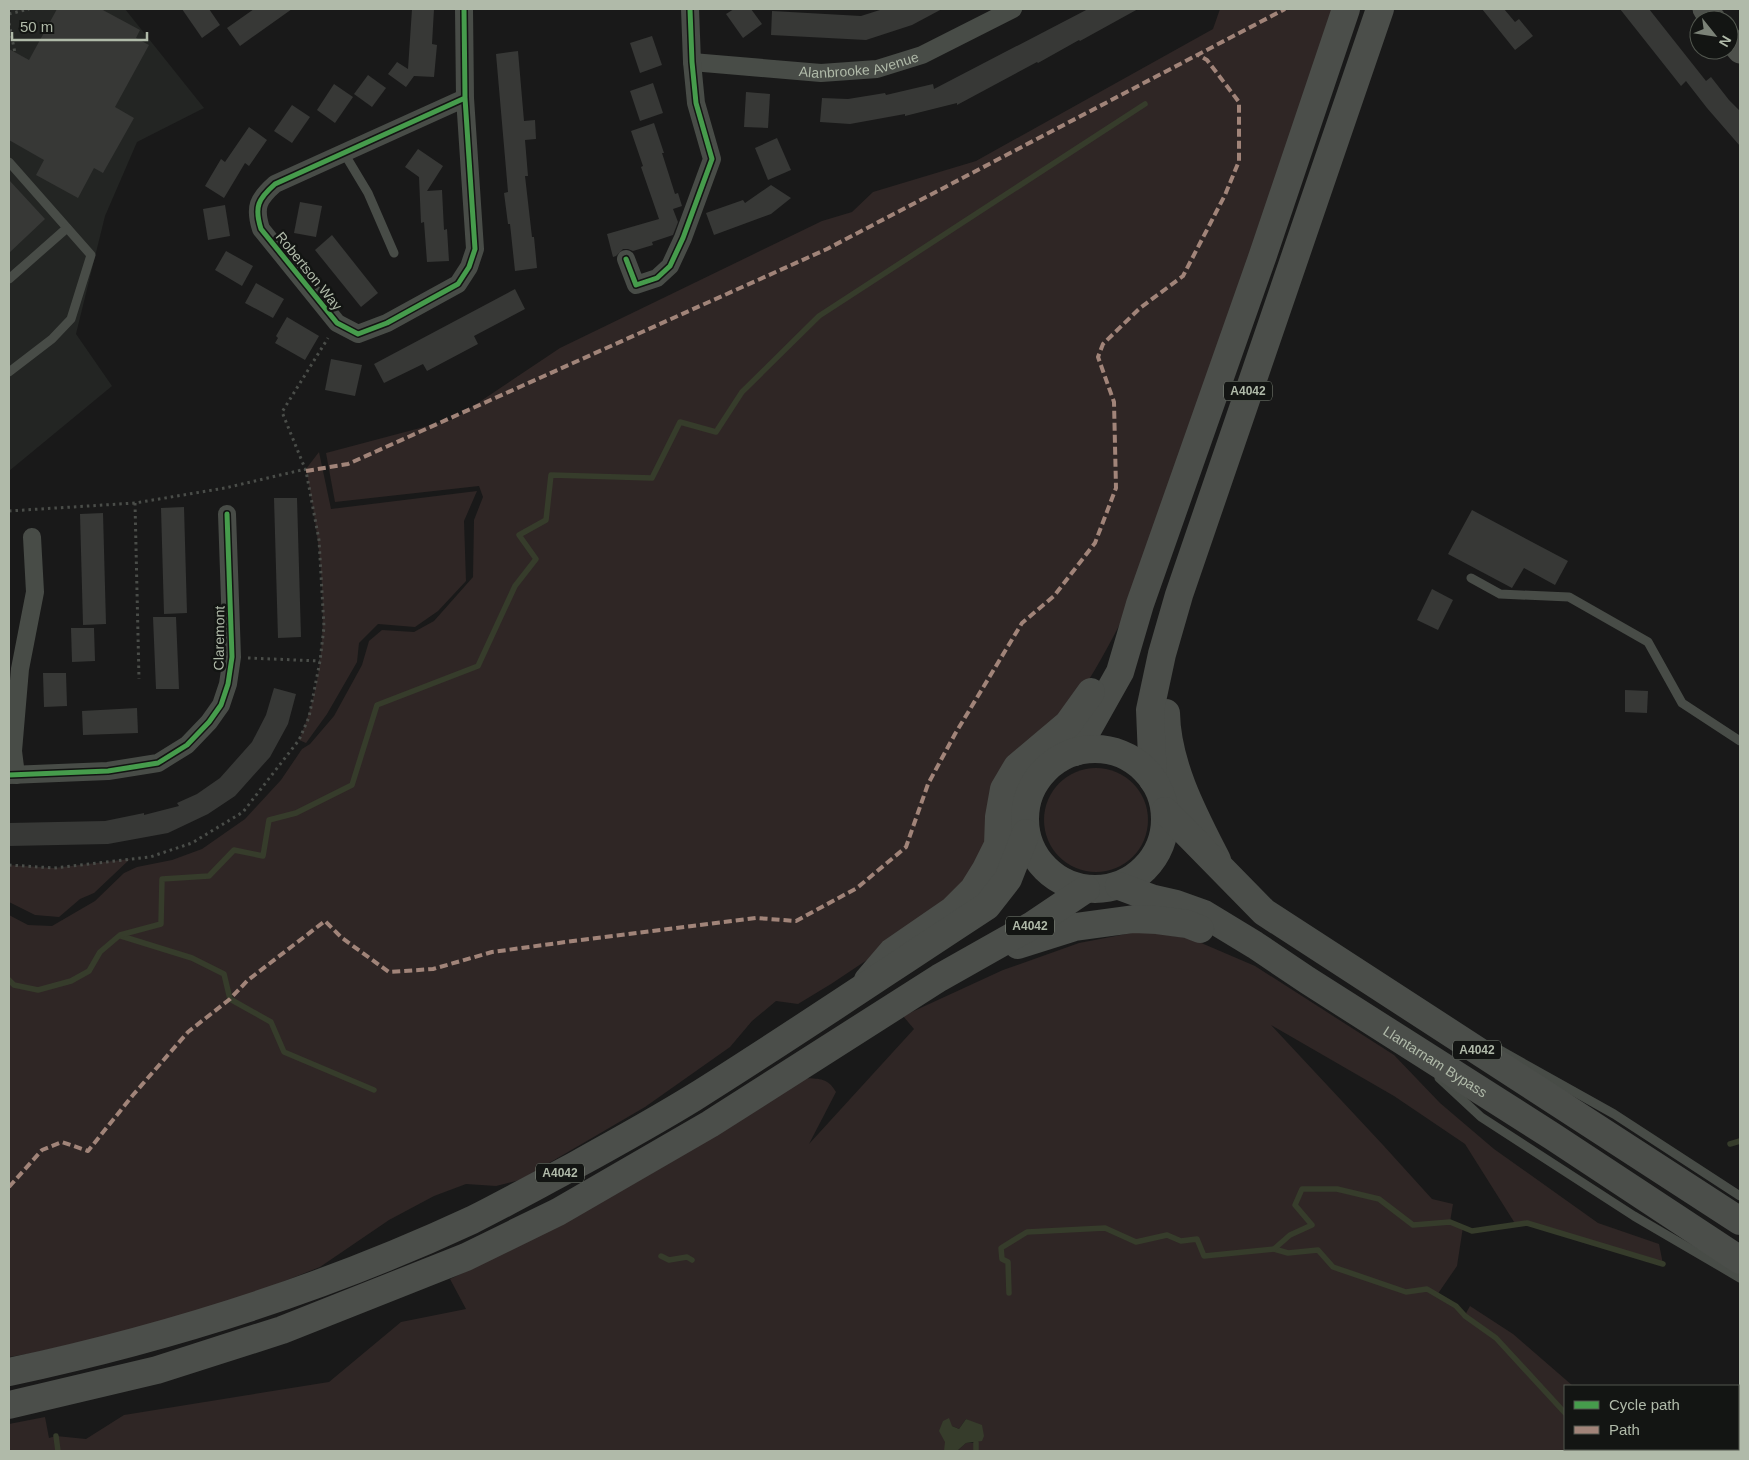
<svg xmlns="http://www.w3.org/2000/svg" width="1749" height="1460" font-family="Arial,sans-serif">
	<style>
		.built { fill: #232523 }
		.green { fill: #2f2625 }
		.water { fill: #363c2b }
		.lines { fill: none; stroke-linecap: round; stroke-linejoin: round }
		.stream { stroke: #363c2b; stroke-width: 5.5 }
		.building { fill: #373836 }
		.path { stroke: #4a4d49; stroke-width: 3; stroke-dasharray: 2.5 4; stroke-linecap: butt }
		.lane { stroke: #484c47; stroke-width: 9 }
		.street { stroke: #484c47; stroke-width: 18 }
		.secondary { stroke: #4d504b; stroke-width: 25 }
		.primary { stroke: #4b4e4a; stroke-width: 28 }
		.highway { stroke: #4b4e4a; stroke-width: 28 }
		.quiet { stroke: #a18479; stroke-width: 4; stroke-dasharray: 8 4; stroke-linecap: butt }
		.cycleway-casing { stroke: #131513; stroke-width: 8 }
		.cycleway { stroke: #469c4c; stroke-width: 5 }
		.labels { text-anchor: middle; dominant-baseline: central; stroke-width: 5; stroke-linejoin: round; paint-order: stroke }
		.shield { fill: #131513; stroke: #81887c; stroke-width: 1 }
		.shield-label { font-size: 12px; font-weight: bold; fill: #b0baa9 }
		.street-label { font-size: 14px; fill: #b0baa9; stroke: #131513 }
	</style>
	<rect width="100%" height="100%" fill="#191919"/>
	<!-- built -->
	<path class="built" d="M9,9H125L204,108L137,142L105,216L76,334L112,386L9,471Z"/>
	<!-- green -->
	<g class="green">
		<path d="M1220,9H1337L1129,607C1107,648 1085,695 1051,728L967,883L903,936L831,984L798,1004L776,1001L752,1021L730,1047L645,1107L520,1180L496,1186L466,1184L434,1196L389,1220L320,1267L247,1296L134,1330L33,1353L9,1357V915L28,925L52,926L95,901L124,873L137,867L172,860L202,849L245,819L281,780L302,749L310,744L334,716L362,665L369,641L382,630L414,632L434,621L473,577L474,520L483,497L479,486L335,502L326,453L454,419L560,348L822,221L852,212L873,192L976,161L1213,29Z"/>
		<path d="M319,452L331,509L477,491L464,521L466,581L438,611L415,627L378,624L359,643L357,662L327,714L306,743L299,740C336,655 323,557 306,469Z"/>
		<circle cx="1096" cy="820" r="52"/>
		<path d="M130,859L94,893L80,899L59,917L35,915L9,902V865L54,868Z"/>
		<path d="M1142,931L1192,939L1255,966L1394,1055L1440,1103L1494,1149L1598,1223L1659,1244L1663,1264L1527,1223L1516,1225L1465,1144L1394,1096L1271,1025L1383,1145L1432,1199L1453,1204L1450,1222L1463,1227L1457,1266L1437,1295L1456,1306L1465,1315L1470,1306L1513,1334L1573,1386H1565V1449H1643L1646,1451H957L966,1443H976L972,1422L966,1419L959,1429L952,1426L945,1442V1451H9V1424L45,1417L49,1438L56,1436L86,1439L124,1415L329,1382L401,1322L466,1309L450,1279C574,1221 692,1152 806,1078C820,1079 828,1078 836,1092L809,1144L914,1029L903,1016L1003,970L1079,943Z"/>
	</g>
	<!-- water -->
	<path class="water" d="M949,1418L952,1426L959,1429L966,1419L982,1425L984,1436L982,1441L966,1443L957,1451H944L945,1442L939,1431L943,1421Z"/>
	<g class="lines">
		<!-- stream -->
		<g class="stream">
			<path d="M121,936L192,958L224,974L230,999L271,1022L284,1052L374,1090"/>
			<path d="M9,980L14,985L38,990L71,981L89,971L100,952L120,935L161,924L162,879L209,876L234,850L263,856L269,820L296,813L352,785L377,705L478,666L515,586L536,559L519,535L546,520L551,475L652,478L680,422L716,432L742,392L819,316L1145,104"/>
			<path d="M1730,1144L1740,1141"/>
			<path d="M1274,1249L1288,1253L1318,1250L1333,1267L1406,1292L1427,1289L1456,1306L1465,1316L1496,1338L1565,1413"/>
			<path d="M661,1256L669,1260L687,1257L692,1260"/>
			<path d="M1009,1293L1008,1262L1002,1259L1001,1248L1027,1232L1105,1228L1136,1242L1167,1235L1181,1241L1197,1239L1204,1256L1274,1249L1290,1235L1312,1225L1295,1205L1302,1189H1337L1379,1199L1413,1225L1450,1222L1472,1231L1527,1223L1663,1264"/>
			<path d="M56,1436L58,1451"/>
			<path d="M976,1443V1451"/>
			<path d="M1606,1449L1608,1451"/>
		</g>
	</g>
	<!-- building -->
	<g class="building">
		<path d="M57,9H101L140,30L136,38L149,45L115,107L134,118L103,173L94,168L78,198L36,175L44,160L9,140V49L29,60Z"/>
		<path d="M182,9H209L220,25L202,38Z"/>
		<path d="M254,9H292L240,46L227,28Z"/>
		<path d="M412,9H434L432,44L437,45L434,77L414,76L406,87L388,74L397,62L408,69Z"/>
		<path d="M734,9H751L762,24L743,38L726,14Z"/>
		<path d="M883,9H942L912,25L866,40L771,35L772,11L861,16Z"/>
		<path d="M1088,9H1138L1080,41L1079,40L1038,63L1037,62L957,105V103L905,116V114L850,124L820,122L822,98L848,99L885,93L886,95L933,84L934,89Z"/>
		<path d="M1482,9H1504L1515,22L1519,19L1533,36L1515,50Z"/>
		<path d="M1620,9H1649L1706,81L1711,77L1729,100L1740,111V146L1707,108L1686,81L1681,86Z"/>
		<path d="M652,36L662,65L640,73L630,43Z"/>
		<path d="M518,51L524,121L535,120L536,139L525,140L528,176H525L532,237H534L537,268L515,271L510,224H508L504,193L508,192L496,54Z"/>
		<path d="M368,75L386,88L372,107L354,94Z"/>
		<path d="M653,83L663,113L640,121L630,91Z"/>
		<path d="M334,84L353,97L335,123L317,110Z"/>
		<path d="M746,92L770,94L768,128L744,127Z"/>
		<path d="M292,105L310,117L292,143L274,131Z"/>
		<path d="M654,123L664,153H662L669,175L675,194L678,193L682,206L673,209L678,222L673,235L652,242L653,245L633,251L628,249H623L616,256L613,257L607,234L659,219L641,167L643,166L631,131Z"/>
		<path d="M249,127L267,140L249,166L245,163L224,198L205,186L221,159L225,162Z"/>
		<path d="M777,138L791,170L768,180L755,148Z"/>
		<path d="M418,149L443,166L427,191L442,190L444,230L447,229L449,261L427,262L424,222L421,223L419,177L405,167Z"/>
		<path d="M9,180L45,219L9,253Z"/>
		<path d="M771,185L791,198L771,214L714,235L706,213L743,200L745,203Z"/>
		<path d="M300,202L322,206L316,237L294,233Z"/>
		<path d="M225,205L230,236L208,240L203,209Z"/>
		<path d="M332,235L378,293L361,307L315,250Z"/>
		<path d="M226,251L253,266L242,286L215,270Z"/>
		<path d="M256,283L284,299L273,318L245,303Z"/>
		<path d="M515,289L525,309L474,336L478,344L427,371L423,364L384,383L374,364Z"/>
		<path d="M287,317L319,336L305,360L275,343L278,338L276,336Z"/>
		<path d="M331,359L362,365L355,396L325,390Z"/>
		<path d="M274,498H297L301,637L278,638Z"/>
		<path d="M184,507L187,613L164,614L161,508Z"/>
		<path d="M1472,510L1568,561L1555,585L1524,568L1512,588L1448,554Z"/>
		<path d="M103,513L106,624L83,625L80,514Z"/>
		<path d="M1432,589L1453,600L1438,630L1417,620Z"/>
		<path d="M153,617H176L179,689H156Z"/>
		<path d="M71,628H94L95,661L72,662Z"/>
		<path d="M43,673H66L67,706L44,707Z"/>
		<path d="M274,688L296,694L288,724L270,757L235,796L208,814L168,833L108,844L9,846V823L105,821L144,813V815L179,806L177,803L197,794L220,778L252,742L266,715Z"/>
		<path d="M1625,690L1648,691L1647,713L1625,712Z"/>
		<path d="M137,708L138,733L83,735L82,711Z"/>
	</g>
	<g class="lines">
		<!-- path -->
		<g class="path">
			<path d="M9,14L29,9"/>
			<path d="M9,23L15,53"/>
			<path d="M135,503L139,679"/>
			<path d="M9,511L135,503L225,488L306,469"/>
			<path d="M248,658L320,661"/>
			<path d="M9,865L54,868L150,857L192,843L243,812L299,740L309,717L320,661L324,627L319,540L306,471L282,412L328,338"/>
		</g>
		<!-- lane -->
		<g class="lane">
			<path d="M344,153L368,193L394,253"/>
			<path d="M9,162L91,255L71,319L52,339L9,372"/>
			<path d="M9,279L67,228"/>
			<path d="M1471,578L1500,594L1569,597L1648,642L1682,703L1740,741"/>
			<path d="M1498,1049L1614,1114L1740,1196"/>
			<path d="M1439,1078L1481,1117L1634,1216L1740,1278"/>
		</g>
		<!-- street -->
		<g class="street">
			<path d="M464,9L465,98L475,249L469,267L458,284L387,323L358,334L337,323L261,229C254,207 258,199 275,184L465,98"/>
			<path id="s1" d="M692,62L821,73L877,69L922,55L1013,9"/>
			<path d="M626,259L636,285L657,278L670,266L683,238L712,159L696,103L692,62L690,9"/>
			<path d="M9,775L108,771L158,763L187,745L209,722L221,705L228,684L232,657L227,514"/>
			<path d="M16,775L13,751L20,669L35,592L32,537"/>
		</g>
		<!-- secondary -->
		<g class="secondary">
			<path d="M1705,9L1714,20"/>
			<path d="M1729,38L1740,51"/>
		</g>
		<!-- primary -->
		<g class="primary">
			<path d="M1166,713C1167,765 1194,815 1217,860"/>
			<path d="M1075,752L1120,672L1140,604L1263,255L1346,9"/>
			<path d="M1153,780L1150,710L1162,654L1179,595L1380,9"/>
			<path d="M868,980L892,952L953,910L973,890L986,869L998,845L999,817L1004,789L1017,767L1068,724L1091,692"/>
		</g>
		<!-- highway -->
		<g class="highway">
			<circle cx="1095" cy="819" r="70"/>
			<path d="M1165,811L1264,912L1740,1221"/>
			<path id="s2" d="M1119,886L1154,899L1176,904L1204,914L1255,945L1307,980L1552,1136L1740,1260"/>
			<path d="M1018,945L1075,927L1134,919L1157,920L1187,924L1200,929"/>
			<path d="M9,1372C168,1338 324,1289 472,1220C506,1203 540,1184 574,1166C614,1144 654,1122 693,1098C792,1036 889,970 987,906L1008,879L1026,833"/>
			<path d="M9,1405L157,1370L282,1330L466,1257L558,1212L710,1124L939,978L1031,926L1086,889"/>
		</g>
		<!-- quiet -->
		<g class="quiet">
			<path d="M306,471L348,464L827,249L1285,9"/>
			<path d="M9,1187L42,1150L62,1142L88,1151L133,1095L188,1032L230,999L248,980L325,921L342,938L389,972L433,969L492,952L573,941L756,918L796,921L857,888L906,847L928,784L955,734L1022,623L1054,596L1095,543L1116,488L1114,402L1098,357L1103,344L1140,308L1183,276L1225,195L1239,161V102L1207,60L1198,55"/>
		</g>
		<defs>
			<g id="cycleway">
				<path d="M464,9L465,98L475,249L469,267L458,284L387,323L358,334L337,323L261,229C254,207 258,199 275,184L465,98"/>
				<path d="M626,259L636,285L657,278L670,266L683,238L712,159L696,103L692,62L690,9"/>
				<path d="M9,775L108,771L158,763L187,745L209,722L221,705L228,684L232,657L227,514"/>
			</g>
		</defs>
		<!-- cycleway casing -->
		<use href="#cycleway" class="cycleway-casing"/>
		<!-- cycleway -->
		<use href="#cycleway" class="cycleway"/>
	</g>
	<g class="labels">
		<!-- shield labels -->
		<g class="shield">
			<rect x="1224" y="381.5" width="48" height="19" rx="4"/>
			<rect x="1006" y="916.5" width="48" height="19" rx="4"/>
			<rect x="1453" y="1040.5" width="48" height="19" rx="4"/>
			<rect x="536" y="1163.5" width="48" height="19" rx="4"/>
		</g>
		<g class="shield-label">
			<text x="1248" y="391">A4042</text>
			<text x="1030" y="926">A4042</text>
			<text x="1477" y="1050">A4042</text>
			<text x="560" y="1173">A4042</text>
		</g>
		<!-- street labels -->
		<g class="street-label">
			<text stroke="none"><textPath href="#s1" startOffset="168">Alanbrooke Avenue</textPath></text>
			<text transform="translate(309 271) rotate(51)">Robertson Way</text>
			<text transform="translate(219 638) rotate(-89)">Claremont</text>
			<text stroke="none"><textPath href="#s2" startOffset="364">Llantarnam Bypass</textPath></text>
		</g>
	</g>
	<!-- border -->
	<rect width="1749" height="1460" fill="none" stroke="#b0baa9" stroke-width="20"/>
	<!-- legend -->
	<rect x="1564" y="1385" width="175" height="65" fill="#131513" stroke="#52574f"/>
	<rect x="1574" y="1401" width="25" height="8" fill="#469c4c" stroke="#52574f"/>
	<text x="1609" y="1410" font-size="15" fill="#b0baa9">Cycle path</text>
	<rect x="1574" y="1426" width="25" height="8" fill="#a18479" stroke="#52574f"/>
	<text x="1609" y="1435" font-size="15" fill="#b0baa9">Path</text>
	<!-- north arrow -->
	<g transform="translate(1714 35) rotate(120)"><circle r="24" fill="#131513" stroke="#52574f"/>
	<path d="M0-4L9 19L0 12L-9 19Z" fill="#7b8277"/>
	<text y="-8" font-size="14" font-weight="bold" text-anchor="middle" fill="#b0baa9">N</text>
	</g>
	<!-- scale -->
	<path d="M12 32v8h135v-8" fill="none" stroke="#b0baa9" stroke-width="2.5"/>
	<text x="20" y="32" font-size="15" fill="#b0baa9" stroke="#131513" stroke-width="4" paint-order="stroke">50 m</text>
</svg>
